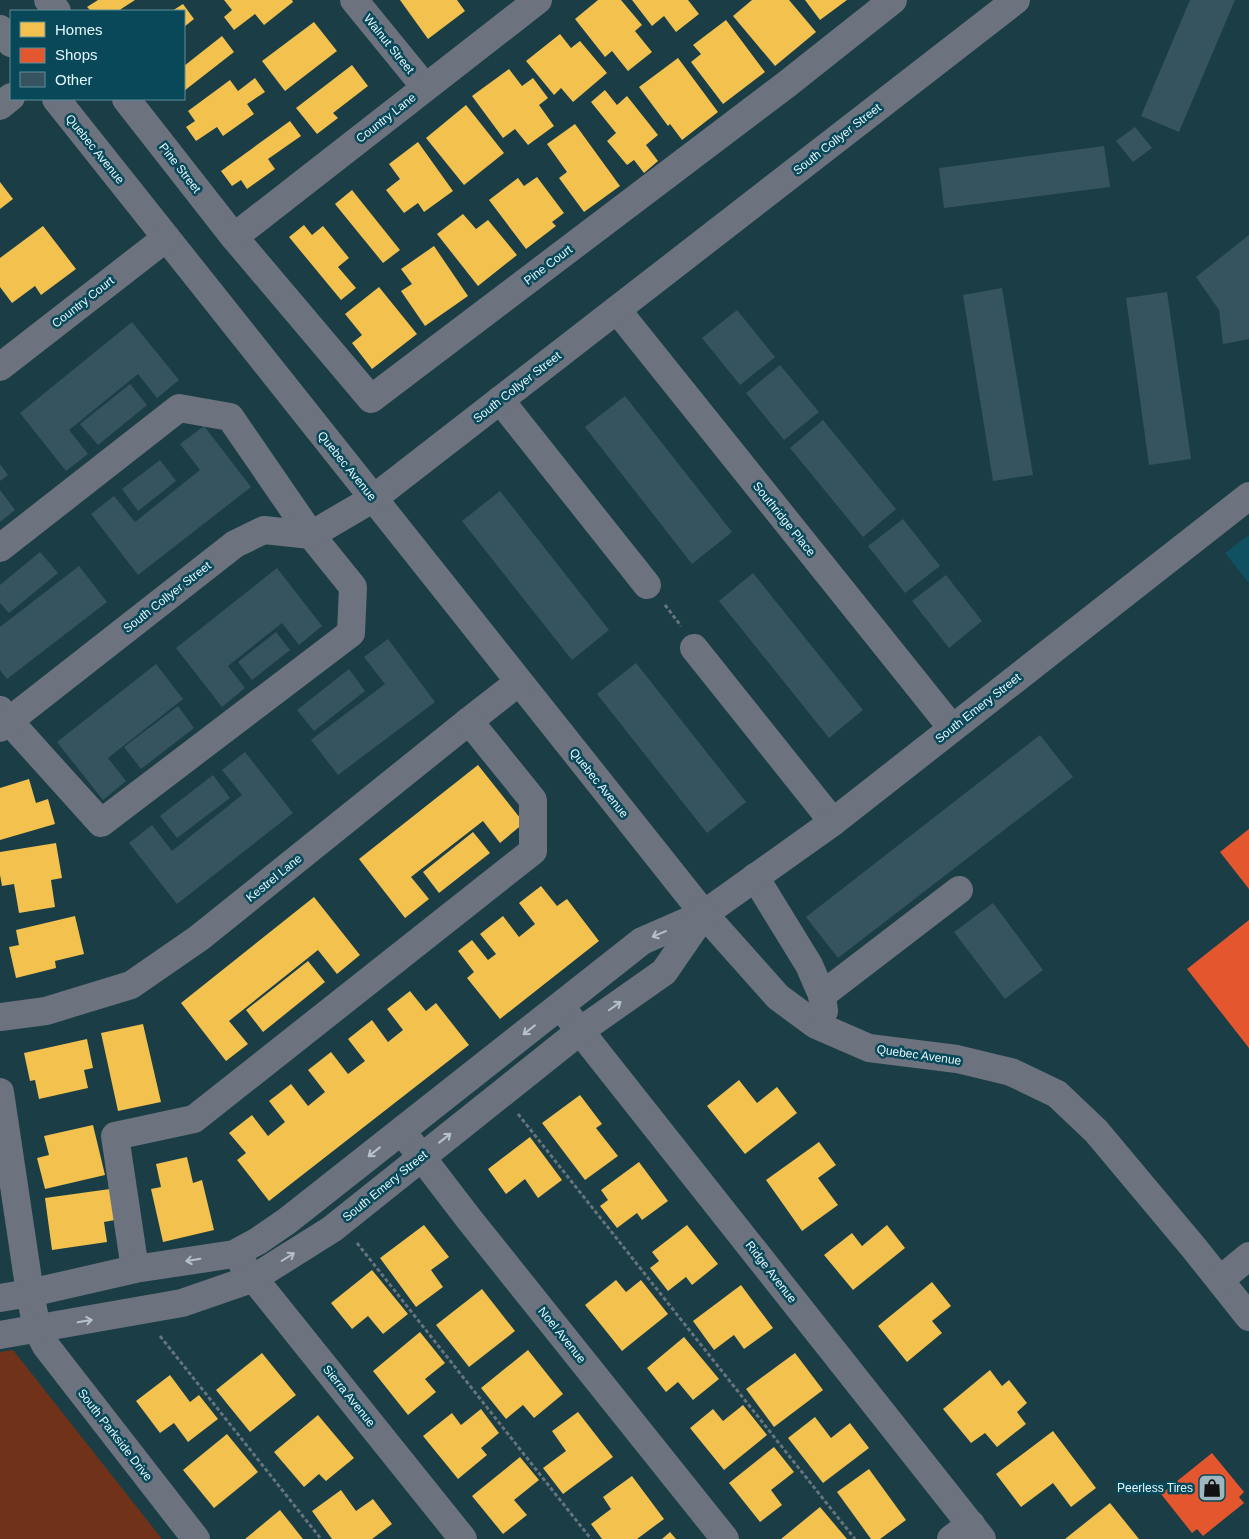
<svg xmlns="http://www.w3.org/2000/svg" width="1249" height="1539" font-family="Helvetica,sans-serif">
	<style>
		.built { fill: #0f5161 }
		.green { fill: #703319 }
		.homes { fill: #f2c14e }
		.shops { fill: #e4572e }
		.building { fill: #36545f }
		.lines { fill: none; stroke-linecap: round; stroke-linejoin: round }
		.path { stroke: #66747d; stroke-width: 3; stroke-dasharray: 4 2.5; stroke-linecap: butt }
		.minor { stroke: #6c737e; stroke-width: 28 }
		.oneway { stroke: #b5c2cb }
		.labels { text-anchor: middle; dominant-baseline: central; stroke-width: 5; stroke-linejoin: round; paint-order: stroke }
		.street-label { font-size: 12px; fill: #e5f7fe; stroke: #084858 }
		.poi-label { font-size: 12px; fill: #e5f7fe; stroke: #084858; text-anchor: end }
	</style>
	<rect width="100%" height="100%" fill="#1a3d46"/>
	<!-- built -->
	<path class="built" d="M1249,535V583L1225,553Z"/>
	<!-- green -->
	<path class="green" d="M13,1350L162,1539H0V1352Z"/>
	<!-- homes -->
	<g class="homes">
		<path d="M98,0H135L118,11H91L87,7Z"/>
		<path d="M224,0H292L293,2L264,25L255,14L234,30L224,17L232,10Z"/>
		<path d="M400,0H457L465,11L428,39Z"/>
		<path d="M598,0H621L642,25L635,31L652,52L628,71L612,51L605,57L575,19Z"/>
		<path d="M632,0H688L699,14L676,32L664,16L652,26Z"/>
		<path d="M752,0H789L816,32L775,66L733,16Z"/>
		<path d="M805,0H847L820,20Z"/>
		<path d="M183,4L194,19L184,27V11H172Z"/>
		<path d="M726,20L765,72L723,104L691,62L701,54L693,45Z"/>
		<path d="M314,22L337,51L285,91L262,61Z"/>
		<path d="M560,34L571,48L580,41L607,73L573,102L561,88L554,95L526,61Z"/>
		<path d="M222,36L234,52L184,91V66Z"/>
		<path d="M678,58L718,112L682,140L670,124L668,126L639,87Z"/>
		<path d="M352,65L368,86L333,113L338,118L317,134L296,108Z"/>
		<path d="M509,69L522,86L533,78L548,98L539,105L554,126L528,145L515,129L503,138L472,96Z"/>
		<path d="M255,78L265,92L247,104L254,114L223,136L217,127L196,141L186,127L195,121L188,111L230,80L238,91Z"/>
		<path d="M605,90L617,105L627,96L658,135L646,145L658,161L644,173L634,160L627,165L607,141L616,133L591,102Z"/>
		<path d="M466,105L504,153L464,185L426,138Z"/>
		<path d="M290,121L301,136L268,159L275,169L247,189L241,180L232,186L221,171Z"/>
		<path d="M575,124L620,186L584,212L559,178L567,172L547,144Z"/>
		<path d="M418,142L453,191L424,212L418,203L404,213L386,190L400,179L389,164Z"/>
		<path d="M537,177L564,213L552,222L556,226L526,249L489,200L518,178L524,186Z"/>
		<path d="M0,182L13,199L0,209Z"/>
		<path d="M352,190L400,250L383,263L335,204Z"/>
		<path d="M463,214L476,229L488,220L517,255L478,286L437,234Z"/>
		<path d="M304,225L312,235L323,226L349,258L338,267L356,288L341,300L289,237Z"/>
		<path d="M43,226L76,269L41,295L35,286L12,303L0,287V258Z"/>
		<path d="M434,246L468,296L425,326L401,291L412,284L401,269Z"/>
		<path d="M379,287L417,334L372,369L352,343L362,335L345,314Z"/>
		<path d="M478,765L524,823L500,843L483,821L411,877L429,899L405,918L359,859Z"/>
		<path d="M29,779L36,803L48,799L55,824L0,840V788Z"/>
		<path d="M473,832L490,853L439,893L423,872Z"/>
		<path d="M56,843L62,878L51,880L55,907L19,913L14,884L2,886L0,875V852Z"/>
		<path d="M541,886L557,906L567,899L599,941L500,1019L467,978L474,972L458,951L472,940L488,960L496,954L480,934L503,916L519,937L535,924L519,903Z"/>
		<path d="M314,897L360,955L337,974L318,950L229,1021L248,1044L226,1061L181,1003Z"/>
		<path d="M75,916L84,954L55,961L56,968L16,978L9,947L19,945L16,930Z"/>
		<path d="M308,961L325,982L263,1032L246,1010Z"/>
		<path d="M410,991L426,1011L436,1003L469,1045L269,1201L237,1160L246,1153L229,1133L252,1115L268,1136L285,1122L269,1101L291,1084L308,1106L325,1092L308,1070L331,1052L348,1074L365,1061L348,1039L372,1020L388,1042L403,1030L387,1009Z"/>
		<path d="M143,1024L161,1102L118,1111L101,1033Z"/>
		<path d="M87,1039L93,1068L84,1070L88,1088L39,1099L35,1080L30,1081L24,1053Z"/>
		<path d="M739,1080L757,1103L777,1087L797,1113L745,1154L707,1106Z"/>
		<path d="M580,1095L602,1124L596,1128L618,1156L585,1180L542,1123Z"/>
		<path d="M93,1125L105,1175L45,1189L37,1158L49,1155L44,1136Z"/>
		<path d="M530,1137L562,1180L538,1198L525,1179L506,1194L488,1169Z"/>
		<path d="M819,1142L836,1165L818,1178L838,1205L802,1231L766,1180Z"/>
		<path d="M187,1157L193,1183L202,1180L214,1230L163,1242L151,1189L161,1187L156,1164Z"/>
		<path d="M639,1162L668,1201L642,1220L637,1213L617,1228L600,1206L608,1200L601,1190Z"/>
		<path d="M110,1189L115,1220L104,1222L107,1242L52,1250L45,1198Z"/>
		<path d="M424,1225L449,1257L431,1270L443,1287L416,1307L380,1258Z"/>
		<path d="M687,1225L718,1264L692,1285L686,1277L668,1291L650,1268L659,1261L652,1252Z"/>
		<path d="M887,1225L905,1248L853,1290L824,1255L852,1233L862,1246Z"/>
		<path d="M372,1270L408,1314L383,1334L368,1316L352,1329L331,1303Z"/>
		<path d="M616,1280L626,1292L641,1280L668,1314L622,1351L585,1305Z"/>
		<path d="M932,1282L951,1306L932,1321L942,1333L907,1362L878,1326Z"/>
		<path d="M741,1285L773,1328L744,1349L734,1335L714,1350L693,1321Z"/>
		<path d="M482,1289L515,1331L469,1367L436,1325Z"/>
		<path d="M420,1332L445,1363L425,1379L436,1392L408,1415L373,1371Z"/>
		<path d="M684,1337L719,1379L693,1400L678,1382L666,1392L647,1368Z"/>
		<path d="M528,1350L563,1394L534,1418L523,1405L506,1419L481,1388Z"/>
		<path d="M262,1353L296,1395L250,1432L216,1390Z"/>
		<path d="M795,1353L823,1390L774,1427L746,1389Z"/>
		<path d="M990,1370L1002,1386L1009,1380L1027,1403L1017,1412L1026,1424L997,1447L985,1433L971,1443L943,1409Z"/>
		<path d="M170,1375L190,1402L199,1395L218,1419L188,1442L174,1423L160,1433L136,1401Z"/>
		<path d="M743,1405L767,1435L724,1470L690,1428L713,1409L723,1421Z"/>
		<path d="M481,1409L499,1433L481,1448L487,1455L458,1479L423,1436L452,1413L461,1425Z"/>
		<path d="M578,1412L613,1457L563,1494L543,1468L566,1451L552,1431Z"/>
		<path d="M318,1415L354,1458L326,1481L319,1474L304,1487L274,1452Z"/>
		<path d="M815,1417L831,1438L850,1423L869,1448L823,1483L788,1438Z"/>
		<path d="M1053,1431L1096,1488L1071,1507L1053,1483L1021,1507L996,1474Z"/>
		<path d="M227,1434L258,1472L214,1508L183,1470Z"/>
		<path d="M774,1447L794,1472L771,1490L782,1505L760,1522L729,1483Z"/>
		<path d="M520,1457L539,1480L514,1500L527,1515L503,1534L472,1496Z"/>
		<path d="M869,1469L906,1520L880,1539H871L837,1492Z"/>
		<path d="M632,1476L664,1519L637,1539H602L591,1524L611,1509L603,1497Z"/>
		<path d="M341,1490L356,1511L373,1499L392,1524L372,1539H332L312,1511Z"/>
		<path d="M1110,1503L1139,1539H1065Z"/>
		<path d="M820,1507L847,1539H781Z"/>
		<path d="M280,1510L303,1539H245Z"/>
		<path d="M670,1532L676,1539H662Z"/>
	</g>
	<!-- shops -->
	<g class="shops">
		<path d="M1249,829V889L1220,852Z"/>
		<path d="M1249,920V1048L1187,969Z"/>
		<path d="M1212,1453L1244,1492L1239,1497L1244,1503L1203,1536L1197,1529L1192,1533L1161,1494Z"/>
	</g>
	<!-- building -->
	<g class="building">
		<path d="M1190,0H1235L1179,132L1141,116Z"/>
		<path d="M1135,127L1152,148L1133,162L1116,141Z"/>
		<path d="M1104,146L1110,187L944,208L939,168Z"/>
		<path d="M1249,235V339L1223,344L1219,310L1196,277Z"/>
		<path d="M1002,288L1033,475L993,481L963,295Z"/>
		<path d="M1167,292L1191,459L1149,465L1126,298Z"/>
		<path d="M737,310L775,357L740,385L702,338Z"/>
		<path d="M132,322L179,380L157,398L138,374L69,430L88,454L66,471L20,413Z"/>
		<path d="M780,365L819,412L784,440L746,393Z"/>
		<path d="M130,384L147,405L98,445L80,424Z"/>
		<path d="M625,396L732,532L692,564L585,427Z"/>
		<path d="M823,420L896,509L863,537L790,448Z"/>
		<path d="M204,426L251,487L138,575L91,514L114,496L135,522L200,470L180,444Z"/>
		<path d="M160,460L176,481L138,511L122,489Z"/>
		<path d="M0,464L8,475L0,481Z"/>
		<path d="M0,490L15,510L0,522Z"/>
		<path d="M500,491L609,630L572,660L462,521Z"/>
		<path d="M903,519L940,566L905,593L868,546Z"/>
		<path d="M40,552L58,573L9,613L0,603V585Z"/>
		<path d="M79,566L107,602L7,679L0,670V627Z"/>
		<path d="M277,568L322,626L299,645L282,623L228,666L245,688L222,707L176,648Z"/>
		<path d="M753,573L863,710L829,738L719,601Z"/>
		<path d="M946,575L982,621L949,648L912,601Z"/>
		<path d="M276,632L290,650L252,680L238,662Z"/>
		<path d="M388,639L435,702L338,775L311,740L385,684L364,657Z"/>
		<path d="M636,663L746,802L707,833L597,694Z"/>
		<path d="M156,664L183,699L108,758L126,781L103,800L57,742Z"/>
		<path d="M349,669L365,691L314,731L297,710Z"/>
		<path d="M178,706L194,728L141,769L124,747Z"/>
		<path d="M1040,735L1073,777L838,958L806,917Z"/>
		<path d="M245,752L293,813L177,904L129,843L152,825L172,851L242,795L222,770Z"/>
		<path d="M213,775L230,798L177,838L160,816Z"/>
		<path d="M993,903L1043,970L1005,999L954,932Z"/>
	</g>
	<g class="lines">
		<!-- path -->
		<g class="path">
			<path d="M665,605L681,626"/>
			<path d="M518,1114L855,1539"/>
			<path d="M357,1243L591,1539"/>
			<path d="M160,1336L321,1539"/>
		</g>
		<!-- minor -->
		<g class="minor">
			<path d="M48,0L57,11"/>
			<path d="M354,0L425,87"/>
			<path d="M0,29L11,43"/>
			<path d="M56,99L704,914L778,997L816,1025L869,1048L957,1059L1011,1072L1057,1094L1096,1131L1194,1248L1249,1317"/>
			<path d="M126,99L234,237L371,399L787,84L893,0"/>
			<path d="M0,106L11,97"/>
			<path d="M234,237L538,0"/>
			<path d="M617,310L952,728"/>
			<path d="M0,367L166,238"/>
			<path d="M500,400L647,585"/>
			<path d="M0,548L179,408L230,417L311,535L353,587L351,633L101,823L9,721L0,710"/>
			<path d="M694,648L833,822"/>
			<path d="M0,728L235,544L264,530L311,535L374,498L1016,0"/>
			<path d="M755,877L809,965L822,995L824,1011"/>
			<path d="M822,995L959,890"/>
			<path d="M0,1017L46,1011L131,985L199,938L469,721L519,682"/>
			<path d="M569,1017L982,1539"/>
			<path d="M0,1092L30,1293L37,1329L46,1346L196,1539"/>
			<path d="M410,1142L469,1219L725,1539"/>
			<path d="M243,1265L463,1539"/>
			<path d="M135,1269L115,1136L194,1119L533,851V800L469,721"/>
			<path d="M1220,1280L1249,1256"/>
			<path d="M0,1298L30,1293L135,1269L234,1254L258,1241L287,1221L642,941L704,914L833,822L1249,496"/>
			<path d="M0,1335L182,1303L254,1278L332,1229L580,1031L664,972L704,914"/>
			<path d="M951,1539L971,1524"/>
		</g>
	</g>
	<!-- one-way arrows -->
	<defs><path id="oneway-shaft" d="M-6 0H5M1.5-3L5.5 0L1.5 3" fill="none" stroke-width="1.6" stroke-linecap="round" stroke-linejoin="round" transform="scale(1.25)"/></defs>
	<g class="oneway">
		<use href="#oneway-shaft" transform="translate(659 934) rotate(157)"/>
		<use href="#oneway-shaft" transform="translate(615 1006) rotate(-35)"/>
		<use href="#oneway-shaft" transform="translate(529 1030) rotate(142)"/>
		<use href="#oneway-shaft" transform="translate(445 1138) rotate(-38)"/>
		<use href="#oneway-shaft" transform="translate(374 1152) rotate(142)"/>
		<use href="#oneway-shaft" transform="translate(288 1257) rotate(-32)"/>
		<use href="#oneway-shaft" transform="translate(193 1260) rotate(171)"/>
		<use href="#oneway-shaft" transform="translate(85 1321) rotate(-10)"/>
	</g>
	<!-- icons -->
	<defs>
		<symbol id="shop-square" viewBox="-11 -11 22 22"><rect x="-9" y="-9" width="18" height="18" rx="4" fill="#9eb6be" stroke="#084858"/><path d="M-5-2.5h2.3a2.7 3.5 0 0 1 5.4 0H5L5.5 6h-11ZM-1.5-2.5h3a1.5 2.3 0 0 0-3 0Z" fill="#111"/></symbol>
	</defs>
	<g fill-rule="evenodd">
		<use href="#shop-square" x="1196" y="1472" width="32" height="32"/>
	</g>
	<g class="labels">
		<!-- street labels -->
		<g class="street-label">
			<text transform="translate(389 44) rotate(51)">Walnut Street</text>
			<text transform="translate(386 118) rotate(-38)">Country Lane</text>
			<text transform="translate(837 139) rotate(-38)">South Collyer Street</text>
			<text transform="translate(95 149) rotate(51)">Quebec Avenue</text>
			<text transform="translate(180 168) rotate(52)">Pine Street</text>
			<text transform="translate(548 265) rotate(-37)">Pine Court</text>
			<text transform="translate(83 302) rotate(-38)">Country Court</text>
			<text transform="translate(517 387) rotate(-38)">South Collyer Street</text>
			<text transform="translate(347 466) rotate(51)">Quebec Avenue</text>
			<text transform="translate(784 519) rotate(51)">Southridge Place</text>
			<text transform="translate(167 597) rotate(-38)">South Collyer Street</text>
			<text transform="translate(978 708) rotate(-38)">South Emery Street</text>
			<text transform="translate(599 783) rotate(51)">Quebec Avenue</text>
			<text transform="translate(274 878) rotate(-39)">Kestrel Lane</text>
			<text transform="translate(919 1055) rotate(8)">Quebec Avenue</text>
			<text transform="translate(385 1186) rotate(-39)">South Emery Street</text>
			<text transform="translate(771 1272) rotate(52)">Ridge Avenue</text>
			<text transform="translate(562 1335) rotate(51)">Noel Avenue</text>
			<text transform="translate(349 1396) rotate(51)">Sierra Avenue</text>
			<text transform="translate(115 1435) rotate(52)">South Parkside Drive</text>
		</g>
		<!-- poi labels -->
		<g class="poi-label">
			<text x="1193" y="1488">Peerless Tires</text>
		</g>
	</g>
	<!-- legend -->
	<rect x="10" y="10" width="175" height="90" fill="#084858" stroke="#608e9a"/>
	<rect x="20" y="22" width="25" height="15" fill="#f2c14e" stroke="#608e9a"/>
	<text x="55" y="35" font-size="15" fill="#e5f7fe">Homes</text>
	<rect x="20" y="48" width="25" height="15" fill="#e4572e" stroke="#608e9a"/>
	<text x="55" y="60" font-size="15" fill="#e5f7fe">Shops</text>
	<rect x="20" y="72" width="25" height="15" fill="#36545f" stroke="#608e9a"/>
	<text x="55" y="85" font-size="15" fill="#e5f7fe">Other</text>
</svg>
